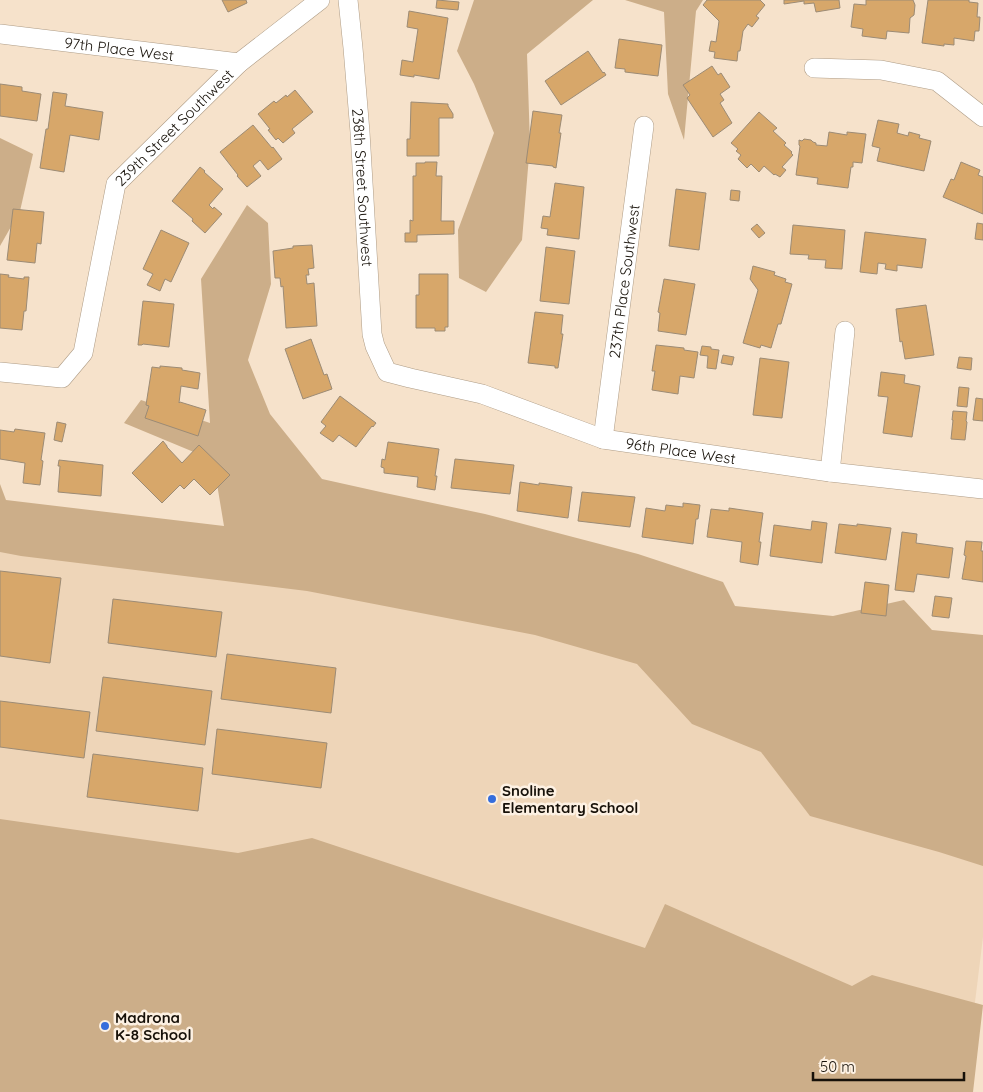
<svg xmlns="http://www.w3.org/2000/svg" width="983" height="1092" font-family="Quicksand,sans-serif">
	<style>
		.built { fill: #eed5b8 }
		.green { fill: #ccae89 }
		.building { fill: #d7a76a; stroke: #9c8b75 }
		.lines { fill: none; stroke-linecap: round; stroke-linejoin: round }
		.minor-casing { stroke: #ae9c86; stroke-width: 20 }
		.minor { stroke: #fff; stroke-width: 19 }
		.poi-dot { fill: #356ddc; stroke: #fdf1e3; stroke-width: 2 }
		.labels { text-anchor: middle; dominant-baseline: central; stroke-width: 5; stroke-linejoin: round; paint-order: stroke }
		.street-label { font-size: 15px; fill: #171109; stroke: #fdf1e3 }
		.poi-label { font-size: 15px; font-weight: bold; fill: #171109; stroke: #fdf1e3; text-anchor: start }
	</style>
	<rect width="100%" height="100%" fill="#f6e2cb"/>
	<!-- built -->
	<path class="built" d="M0,530L983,661V937L964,1092H0Z"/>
	<!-- green -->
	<g class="green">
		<path d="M474,0H593L527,54L530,144L522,240L486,292L459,278L458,230L494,133L474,84L457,51Z"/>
		<path d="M625,0H703L696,11L684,140L668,94L664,12Z"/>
		<path d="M0,138L33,154L20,211L0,246Z"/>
		<path d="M247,205L268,223L271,284L248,360L270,414L322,479L385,493L485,514L638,554L723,582L735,606L833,616L904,600L932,630L983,635V866L939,852L810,816L761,752L692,724L637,664L535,635L307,591L21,556L0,552V484L6,500L224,526L213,460L124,423L141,400L210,423L201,279Z"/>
		<path d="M0,819L238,853L312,838L645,948L665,904L852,986L872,975L983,1005L973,1092H0Z"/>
	</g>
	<!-- building -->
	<g class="building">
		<path d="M222,0H246L247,3L228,12Z"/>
		<path d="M437,0L459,2L458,10L436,8Z"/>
		<path d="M707,0H760L765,5L756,16L759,18L752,27L748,24L743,31L740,51H738L737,61L714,58L715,52L709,51L711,41L716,42L719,21L703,5Z"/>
		<path d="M784,0H839L840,8L816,12L814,3L804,4V1L784,4Z"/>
		<path d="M866,0H913L915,5L914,15L910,18L909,33L887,31L886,39L862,36L863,29L851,27L854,4L866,5Z"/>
		<path d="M928,0H969V2L978,3L977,17H980L979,31H975L974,41L954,38V45L944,44V46L922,43Z"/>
		<path d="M409,11L448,18L439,79L414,75V77L400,75L402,60L413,62L418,29L407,27Z"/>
		<path d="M619,39L662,45L658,76L625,72V69L615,68Z"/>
		<path d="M588,51L603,73L604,72L606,75L561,105L545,81Z"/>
		<path d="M712,66L718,75L721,73L730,87L720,94L724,100L720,103L732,123L713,137L687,98L690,95L683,85Z"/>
		<path d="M0,84L22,87V91L41,94L37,121L0,116Z"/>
		<path d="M295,90L313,112L292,129L295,133L283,143L278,138L276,140L268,130L270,129L258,114L274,101L276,103L286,95L287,97Z"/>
		<path d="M53,92L67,94L65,106L103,112L99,140L70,135L64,172L40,168L46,129H48Z"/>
		<path d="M411,102L448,104V106L453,114V118H439V156H407V139H410Z"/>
		<path d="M533,111L562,115L559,133H561L556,168L553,167V166L526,163Z"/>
		<path d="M759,112L777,128L773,131L786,143L784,145L792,152L791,153L793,155L782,167L786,170L780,177L775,174L774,175L764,166L759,172L751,164L747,168L738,159L741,155L736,151L738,149L731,143Z"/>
		<path d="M878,120L899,124L897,133L908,136L909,132L920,135L919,138L931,141L924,171L877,161L880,148L872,146Z"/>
		<path d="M253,125L272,148L273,147L282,159L268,170L260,160L253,166L261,176L247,187L237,176L238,175L220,152Z"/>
		<path d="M829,132L847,135V132L866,134L862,163L853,162V167H851L848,188L817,184L818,178L796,175L800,146L799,145V140L802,141L804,139L811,140L813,142L816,143V145L827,146Z"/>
		<path d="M425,162H437L436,176H442L441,221H454V234L417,235V242H405V233H410V220L413,221V176H416V163H425Z"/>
		<path d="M961,162L980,170L978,175L983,177V214L943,197L951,179L954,180Z"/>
		<path d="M200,167L205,171L204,172L223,189L209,205L213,209L214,207L222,214L205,233L192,221L193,219L172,201Z"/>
		<path d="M555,183L584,187L579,239L547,235L548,229L541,228L543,216L550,217Z"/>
		<path d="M676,189L706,193L699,250L669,246Z"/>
		<path d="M731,190L740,191L739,201L730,200Z"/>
		<path d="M13,209L44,212L41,244L37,243L35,263L7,260Z"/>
		<path d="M977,223L983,224V240L975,239Z"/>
		<path d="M757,224L765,233L759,238L751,229Z"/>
		<path d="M793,225L845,230L842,269L825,268L826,260L808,259L809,255L790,254Z"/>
		<path d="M161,230L189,243L171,282L165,279L160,291L147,285L153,274L143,269Z"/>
		<path d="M865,232L926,239L922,268L897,265V271L885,269L886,264L878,263L877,274L860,272Z"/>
		<path d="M312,245L314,268L308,269L309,275H306L307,284L314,283L317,326L286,328L283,286L281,287L280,278H275L273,251L293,248V246Z"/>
		<path d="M546,247L575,251L569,304L540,301Z"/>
		<path d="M753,266L775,272L774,275L786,279L785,282L792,284L781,324H778L771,348L761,345L760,348L743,343L758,290L750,279Z"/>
		<path d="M0,274L9,275L8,277L24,279V277H29L26,311H24L22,330L0,328Z"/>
		<path d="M419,274H448V327H445V331H435V328H416V295H419Z"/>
		<path d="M664,279L695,284L686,335L658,331L660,313L658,312Z"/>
		<path d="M143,301L174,304L169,347L143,344L142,345H138Z"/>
		<path d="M926,305L934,355L905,359L902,341L900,342L896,309Z"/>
		<path d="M535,312L563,315L561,334H563L558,368H555V366L528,363Z"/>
		<path d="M311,339L324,375L327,374L332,389L303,399L285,349Z"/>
		<path d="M656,345L684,348V350L698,352L694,378L680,376L678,394L652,390L655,371H652Z"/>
		<path d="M702,346L711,347V349L719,350L716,369L707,368L708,356L700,355Z"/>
		<path d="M723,355L734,357L732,365L721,363Z"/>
		<path d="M959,357L972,358L971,370L957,368Z"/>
		<path d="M760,358L789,362L782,418L753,415Z"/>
		<path d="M160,366L182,368V370L200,373L198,389L181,386L179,403L180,402L206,410L198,436L145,418L149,406L146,405L152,367L160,368Z"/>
		<path d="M881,372L905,375L904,383L920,386L912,437L883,433L888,397L878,396Z"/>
		<path d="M959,387L969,388L967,407L957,406Z"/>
		<path d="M340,396L376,423L373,427L372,426L356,447L339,435L333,442L320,433L326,426L321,422Z"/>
		<path d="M976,398L983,399V421L973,420Z"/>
		<path d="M953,411L967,412L966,421L967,422L965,440L951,439L953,420H952Z"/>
		<path d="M57,422L66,424L62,442L54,440Z"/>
		<path d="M15,429L45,433L41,460L43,461L40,485L23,483L25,463L0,459V430L14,432Z"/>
		<path d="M163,441L167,446V447L182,463L199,445L230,475L210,495L194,479L184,489L180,485L162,503L132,473Z"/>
		<path d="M388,442L439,449L435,476H437L435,490L417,487L418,477L384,473V468L381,467L382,459L385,460Z"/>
		<path d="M455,459L514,465L510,494L451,488Z"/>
		<path d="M59,460L103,465L101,496L58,492L60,466H58Z"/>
		<path d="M520,482L539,485V483L572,487L568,518L517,511Z"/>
		<path d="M582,492L635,497L630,527L578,521Z"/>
		<path d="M683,503L700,505L698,519H696L693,544L642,537L646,508L665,511L666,505L683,507Z"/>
		<path d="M729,508L763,513L759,542H761L758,565L740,562L742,542L707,537L711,509L729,511Z"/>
		<path d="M812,521L827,523L822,563L770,556L774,525L811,530Z"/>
		<path d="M839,524L857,526V524L891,528L886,560L835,553Z"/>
		<path d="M902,532L917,534L916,543L953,548L949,578L917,574L914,592L895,590Z"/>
		<path d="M966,541L982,542L981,551H983V582L962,579L966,556L964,555Z"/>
		<path d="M0,571L61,578L50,663L0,656Z"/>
		<path d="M865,582L889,585L886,616L861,613Z"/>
		<path d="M935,596L952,598L949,618L932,616Z"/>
		<path d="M113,599L222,612L216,657L108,643Z"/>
		<path d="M227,654L336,668L331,713L221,699Z"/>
		<path d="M103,677L212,691L205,745L96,731Z"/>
		<path d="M0,701L90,712L84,758L0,747Z"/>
		<path d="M217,729L327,743L321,788L212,774Z"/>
		<path d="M93,754L203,768L198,811L87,797Z"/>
	</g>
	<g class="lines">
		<defs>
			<g id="minor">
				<path id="s1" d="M348,0L353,48L360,132L372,334L375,346L387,372L410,378L482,394L603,439L830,472L983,489"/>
				<path id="s2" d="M0,34L239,63"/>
				<path d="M814,68L881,70L937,81L983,117"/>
				<path id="s3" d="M0,372L62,378L83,353L116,184L239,63L320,0"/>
				<path id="s4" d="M603,439L644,126"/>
				<path d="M830,472L845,331"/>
			</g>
		</defs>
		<!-- minor casing -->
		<use href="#minor" class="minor-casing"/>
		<!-- minor -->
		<use href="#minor" class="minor"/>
	</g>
	<!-- markers -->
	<g class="poi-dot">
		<circle cx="492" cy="799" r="5"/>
		<circle cx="105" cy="1026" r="5"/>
	</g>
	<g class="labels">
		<!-- street labels -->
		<g class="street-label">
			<text stroke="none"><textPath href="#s2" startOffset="120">97th Place West</textPath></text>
			<text stroke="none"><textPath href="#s3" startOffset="348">239th Street Southwest</textPath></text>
			<text stroke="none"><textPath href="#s1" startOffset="188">238th Street Southwest</textPath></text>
			<text stroke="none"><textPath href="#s4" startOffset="159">237th Place Southwest</textPath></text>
			<text stroke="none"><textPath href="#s1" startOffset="681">96th Place West</textPath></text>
		</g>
		<!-- poi labels -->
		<g class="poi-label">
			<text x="502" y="790">Snoline<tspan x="502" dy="17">Elementary School</tspan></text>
			<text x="115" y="1017">Madrona<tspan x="115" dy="17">K-8 School</tspan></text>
		</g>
	</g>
	<!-- scale -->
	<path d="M813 1072v8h151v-8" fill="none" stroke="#171109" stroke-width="2.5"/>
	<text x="820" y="1072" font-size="15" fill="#171109" stroke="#fdf1e3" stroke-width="4" paint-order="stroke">50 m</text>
</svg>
